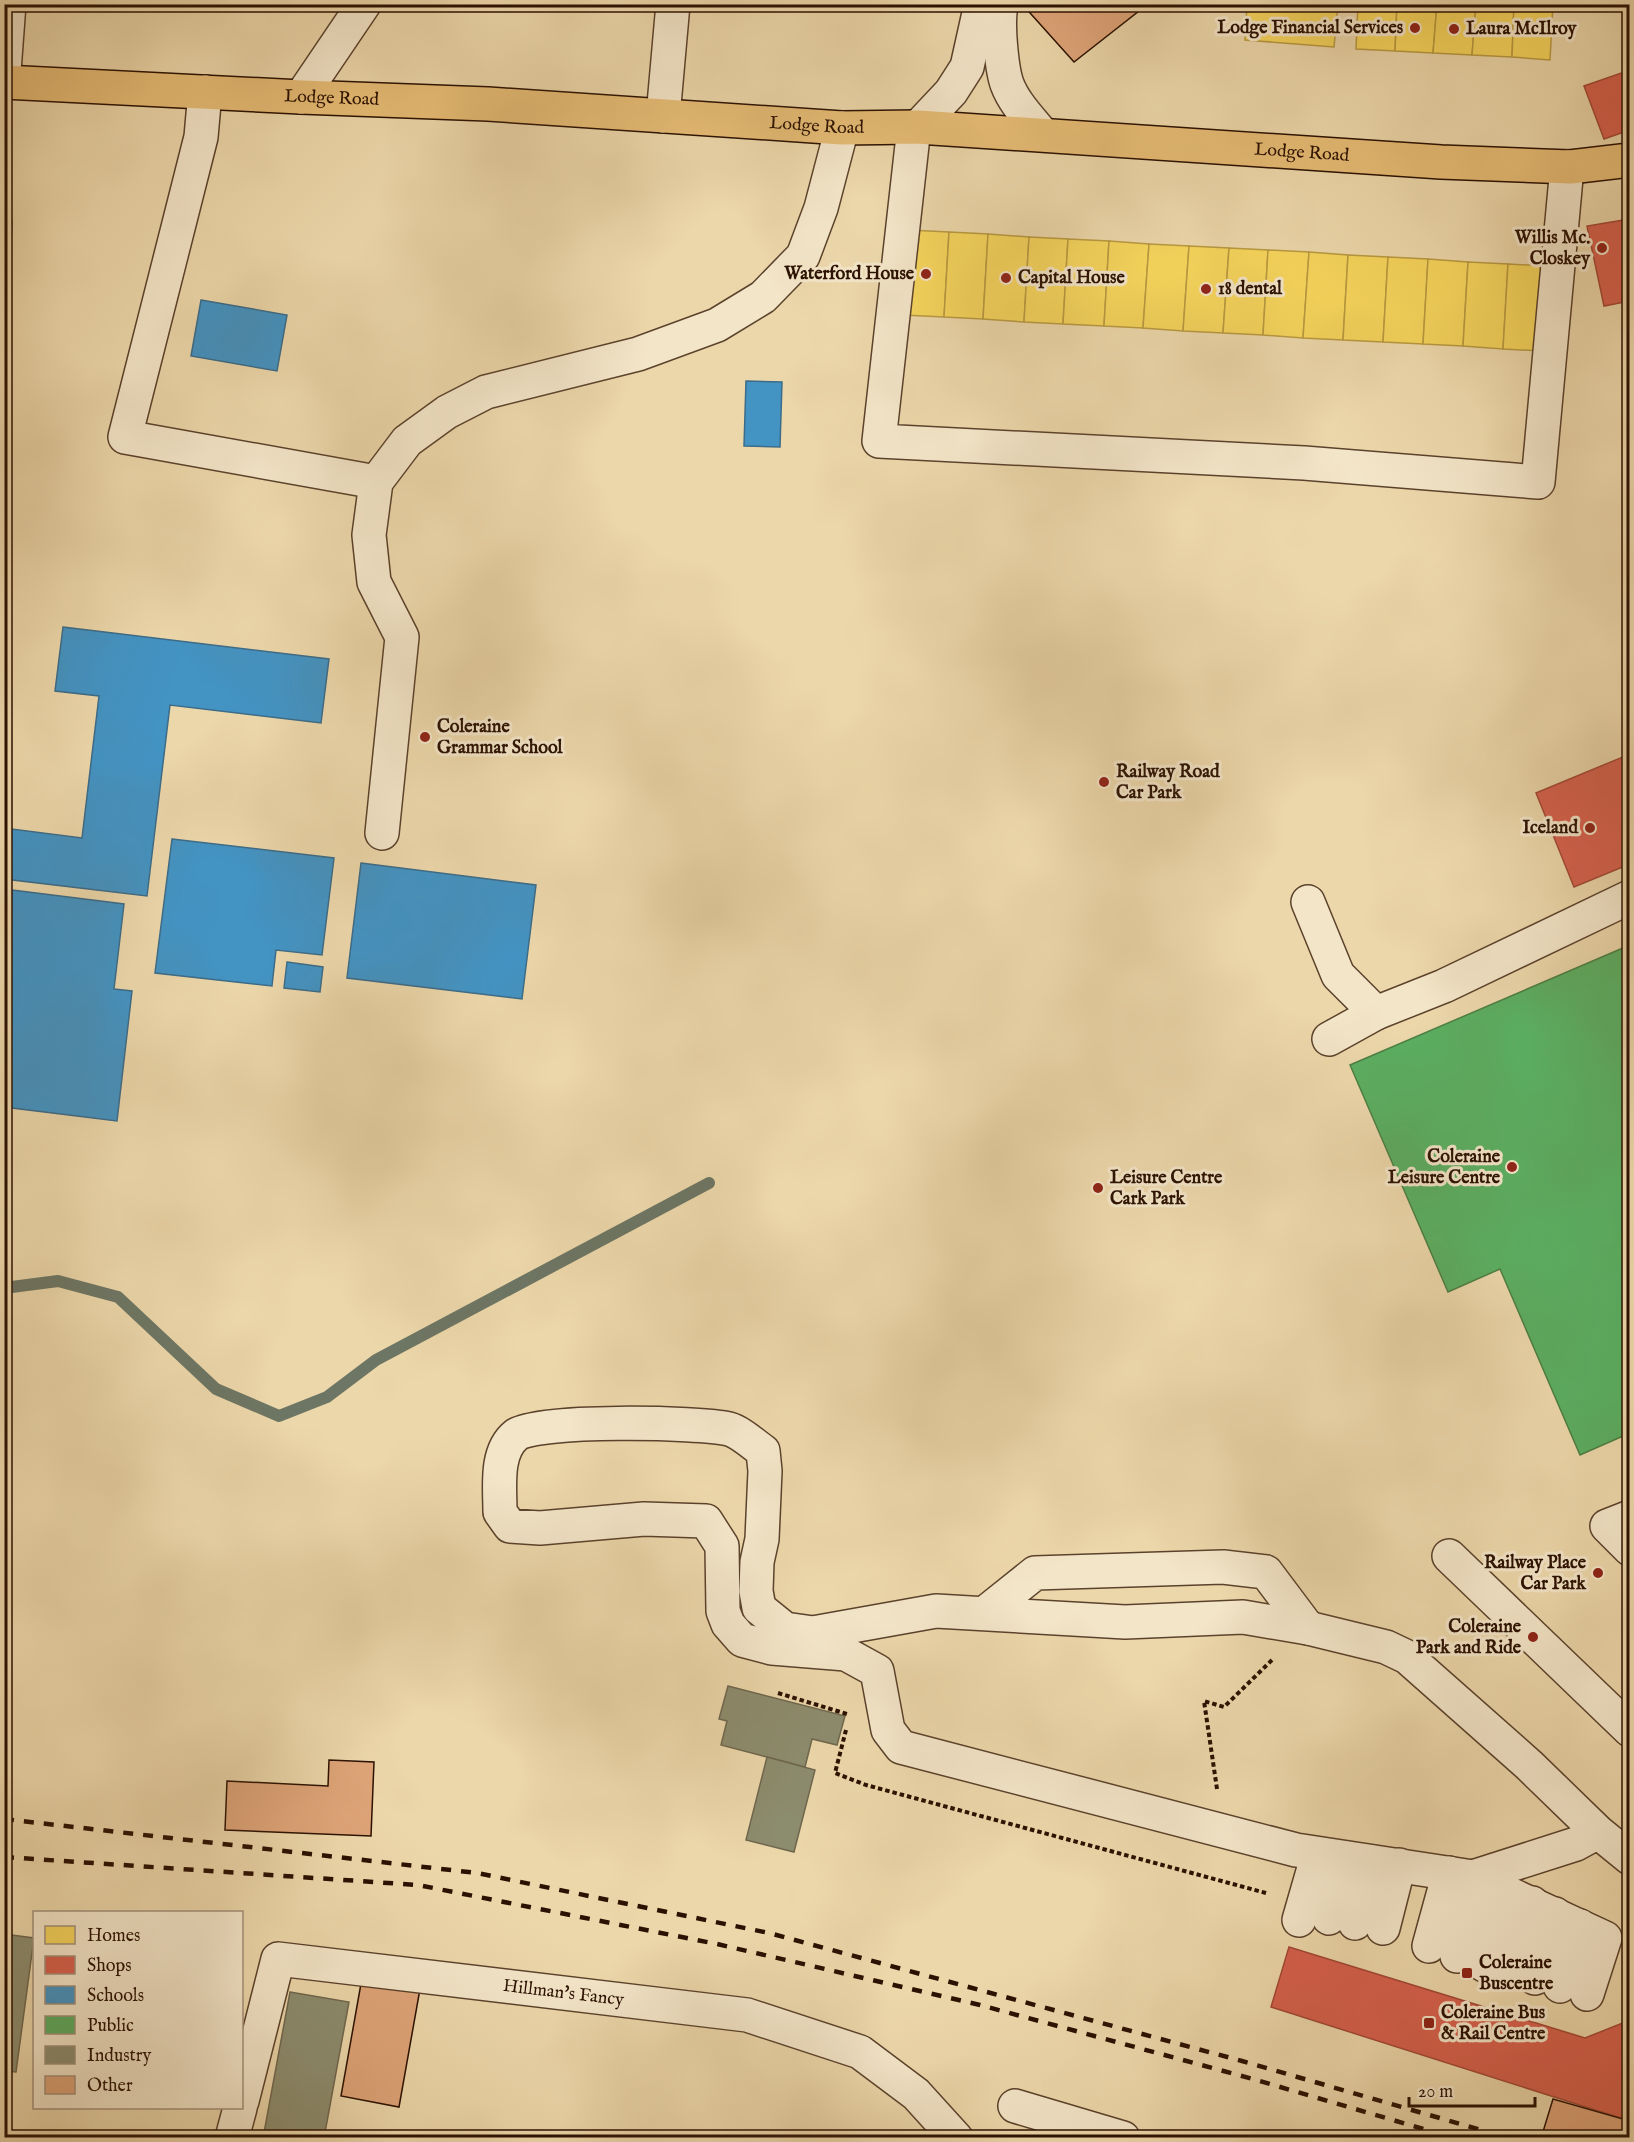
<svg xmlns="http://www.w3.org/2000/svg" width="1634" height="2142" font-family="'IM FELL English',serif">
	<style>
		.homes { fill: #f6d55c; stroke: #b99a41; stroke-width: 1.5 }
		.shops { fill: #d6604d; stroke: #a34836; stroke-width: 1.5 }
		.schools { fill: #4393c3; stroke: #3c6c89; stroke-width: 1.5 }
		.public { fill: #5aae61; stroke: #4c7f44; stroke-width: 1.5 }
		.industry { fill: #8c8c6e; stroke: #6f674e; stroke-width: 1.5 }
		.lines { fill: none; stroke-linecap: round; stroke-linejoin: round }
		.stream { stroke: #6d7664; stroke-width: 12 }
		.building { fill: #dea478; stroke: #2b1102; stroke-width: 1.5 }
		.minor-casing { stroke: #5b422c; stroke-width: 36 }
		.major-casing { stroke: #2b1102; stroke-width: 36 }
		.path { stroke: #2b1102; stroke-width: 4; stroke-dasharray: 4.5 3; stroke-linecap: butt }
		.minor { stroke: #f3e5c8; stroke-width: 33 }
		.major { stroke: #e6bc75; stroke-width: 33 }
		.rail { stroke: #2b1102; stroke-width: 4.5; stroke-dasharray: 10 10; stroke-linecap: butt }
		.poi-dot { fill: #8f2418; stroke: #f3e5c8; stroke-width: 2 }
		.labels { text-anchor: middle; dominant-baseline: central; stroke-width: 6; stroke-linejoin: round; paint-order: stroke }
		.poi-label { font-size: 18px; font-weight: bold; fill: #2b1102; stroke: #f3e5c8; text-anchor: start }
		.street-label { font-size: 18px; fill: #2b1102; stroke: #f3e5c8 }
	</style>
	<rect width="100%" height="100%" fill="#ecd7aa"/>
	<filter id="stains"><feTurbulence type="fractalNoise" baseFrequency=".00333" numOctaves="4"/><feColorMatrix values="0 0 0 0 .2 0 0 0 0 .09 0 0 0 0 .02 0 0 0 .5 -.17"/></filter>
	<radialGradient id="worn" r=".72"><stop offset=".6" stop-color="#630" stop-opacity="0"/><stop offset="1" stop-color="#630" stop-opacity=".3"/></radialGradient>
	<!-- homes -->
	<g class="homes">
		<path d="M1247,4H1338L1334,47L1245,40Z"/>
		<path d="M1358,4H1397L1395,51L1356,49Z"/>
		<path d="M1397,4H1437L1433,53L1395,51Z"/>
		<path d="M1437,4H1476L1472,55L1433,53Z"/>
		<path d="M1476,4H1514L1512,57L1472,55Z"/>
		<path d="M1514,4H1553L1550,60L1512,57Z"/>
		<path d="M908,230L949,232L944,317L903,315Z"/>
		<path d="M949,232L988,234L983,319L944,317Z"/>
		<path d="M988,234L1029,237L1024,322L983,319Z"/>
		<path d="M1029,237L1068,239L1063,324L1024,322Z"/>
		<path d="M1068,239L1109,241L1104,326L1063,324Z"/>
		<path d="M1109,241L1149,244L1143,328L1104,326Z"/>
		<path d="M1149,244L1189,246L1183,331L1143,328Z"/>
		<path d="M1189,246L1229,248L1223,333L1183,331Z"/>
		<path d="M1229,248L1268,250L1263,335L1223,333Z"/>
		<path d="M1268,250L1309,252L1303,338L1263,335Z"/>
		<path d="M1309,252L1348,255L1343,340L1303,338Z"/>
		<path d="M1348,255L1388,257L1383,342L1343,340Z"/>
		<path d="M1388,257L1428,259L1423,344L1383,342Z"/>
		<path d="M1428,259L1468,262L1463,346L1423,344Z"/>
		<path d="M1468,262L1508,264L1503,349L1463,346Z"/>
		<path d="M1508,264L1548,266L1543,351L1503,349Z"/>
	</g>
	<!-- shops -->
	<g class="shops">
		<path d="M1630,70V130L1604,139L1584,86Z"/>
		<path d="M1630,219V301L1604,306L1587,226Z"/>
		<path d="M1630,754V864L1574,887L1536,793Z"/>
		<path d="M1289,1947L1585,2038L1630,2020V2121L1271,2007Z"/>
	</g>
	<!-- schools -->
	<g class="schools">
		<path d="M4,221H12L9,286H4Z"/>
		<path d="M201,300L287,315L277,371L191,356Z"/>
		<path d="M746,381L782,382L780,447L744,446Z"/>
		<path d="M63,627L329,659L321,723L170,705L147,896L4,879V828L82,838L99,696L55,691Z"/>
		<path d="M172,839L334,858L322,955L276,950L272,986L155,973Z"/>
		<path d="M361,863L536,885L522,999L347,978Z"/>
		<path d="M4,889L124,904L114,989L132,991L117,1121L4,1107Z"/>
		<path d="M287,962L323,967L320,992L284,988Z"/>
	</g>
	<!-- public -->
	<path class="public" d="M1630,945V1433L1580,1455L1500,1269L1448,1292L1350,1065Z"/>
	<!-- industry -->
	<g class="industry">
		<path d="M728,1686L845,1716L837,1745L812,1739L805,1767L721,1745L727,1721L719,1719Z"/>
		<path d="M767,1757L815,1770L794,1852L746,1840Z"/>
		<path d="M4,1934L34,1938L16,2072L4,2071Z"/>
		<path d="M290,1992L349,2002L324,2138H263Z"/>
	</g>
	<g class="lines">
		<!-- stream -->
		<path class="stream" d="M4,1288L58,1281L118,1297L216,1389L279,1416L327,1397L376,1360L709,1183"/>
	</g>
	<!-- building -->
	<g class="building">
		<path d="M1022,4H1142L1144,7L1074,62Z"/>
		<path d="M329,1760L374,1762L371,1836L225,1830L227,1781L328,1786Z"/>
		<path d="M362,1978L420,1989L399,2107L341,2096Z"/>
		<path d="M1553,2099L1630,2121V2138H1551L1542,2135Z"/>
	</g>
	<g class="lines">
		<defs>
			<g id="minor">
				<path d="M1002,4C996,17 1002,70 1007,84C1014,103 1030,119 1042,134"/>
				<path d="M4,71L9,4"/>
				<path d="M205,92L201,137L125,437L376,482"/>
				<path d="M301,97L364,4"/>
				<path d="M663,116L673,4"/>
				<path d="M914,127L879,441L1304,463L1514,480L1538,482L1567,167"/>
				<path d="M918,127L951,92L967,67L981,4"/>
				<path d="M382,833L402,637L374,582L369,535L376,482L407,441L447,412L486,392L638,354L717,325L763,297L803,256L821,208L842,128"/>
				<path d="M1308,902L1338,975L1376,1013L1444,986L1630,897"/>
				<path d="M1329,1039L1376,1013"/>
				<path d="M1630,1517L1607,1526L1630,1549"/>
				<path d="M1449,1556L1630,1730"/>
				<path d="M985,1613L1035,1573L1223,1567L1266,1572L1308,1628"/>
				<path d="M1598,1832L1576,1844L1473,1877L1296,1850L901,1747L888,1730L877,1671L846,1654L772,1648L742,1640L728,1624L723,1611L722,1546L706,1521L644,1519L540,1528L510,1526L500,1512C500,1487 495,1452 516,1435C534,1419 701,1422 729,1429C740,1432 753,1444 763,1451L765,1471L762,1539L757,1562L756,1591L759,1608L785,1629L813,1633L936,1611L1125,1622L1243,1617L1308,1628L1386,1647L1407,1657L1529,1765L1598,1832L1630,1858"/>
				<path d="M1473,1877L1605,1938L1587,1994"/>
				<path d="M1329,1918L1345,1858"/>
				<path d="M1299,1920L1318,1854"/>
				<path d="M1355,1923L1372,1862"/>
				<path d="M1383,1928L1399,1865"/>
				<path d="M1429,1946L1449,1873"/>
				<path d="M1457,1956L1480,1880"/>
				<path d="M1484,1965L1504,1891"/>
				<path d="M1510,1971L1532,1903"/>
				<path d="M1535,1978L1555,1914"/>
				<path d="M1560,1986L1580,1926"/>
				<path id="s1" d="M242,2101L278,1959L747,2015L860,2052L916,2094L956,2138"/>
				<path d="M1015,2106L1123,2138"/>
				<path d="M232,2138L240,2108"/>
			</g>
			<g id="major">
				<path id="s2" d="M4,82L301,97L488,104L842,128L918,127L1441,162L1570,167L1630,160"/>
			</g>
		</defs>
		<!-- minor casing -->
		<use href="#minor" class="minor-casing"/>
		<!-- major casing -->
		<use href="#major" class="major-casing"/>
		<!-- path -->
		<g class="path">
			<path d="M778,1693L847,1714"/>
			<path d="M846,1730L835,1773L866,1785L1266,1893"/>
			<path d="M1217,1789L1204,1701L1224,1707L1272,1660"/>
		</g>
		<!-- minor -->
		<use href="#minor" class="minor"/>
		<!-- major -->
		<use href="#major" class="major"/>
		<!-- rail -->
		<g class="rail">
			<path d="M4,1819L477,1873L769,1933L1242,2061L1509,2138"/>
			<path d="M4,1857L418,1885L717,1944L980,2005L1253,2079L1454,2138"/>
		</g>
	</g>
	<!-- markers -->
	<g class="poi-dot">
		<circle cx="1415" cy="28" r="6"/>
		<circle cx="1454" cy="29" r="6"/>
		<circle cx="1602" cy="248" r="6"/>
		<circle cx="926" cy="274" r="6"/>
		<circle cx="1006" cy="278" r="6"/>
		<circle cx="1206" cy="289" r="6"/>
		<circle cx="425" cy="737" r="6"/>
		<circle cx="1104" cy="782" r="6"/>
		<circle cx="1590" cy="828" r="6"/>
		<circle cx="1512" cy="1167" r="6"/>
		<circle cx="1098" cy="1188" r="6"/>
		<circle cx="1598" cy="1573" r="6"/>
		<circle cx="1533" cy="1637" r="6"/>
		<rect x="1461" y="1967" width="12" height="12" rx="3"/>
		<rect x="1423" y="2017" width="12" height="12" rx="3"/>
	</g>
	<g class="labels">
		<!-- poi labels -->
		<g class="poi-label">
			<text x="1403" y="28" text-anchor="end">Lodge Financial Services</text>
			<text x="1466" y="29">Laura McIlroy</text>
			<text x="1590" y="238" text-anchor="end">Willis Mc.<tspan x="1590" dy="21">Closkey</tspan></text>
			<text x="914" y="274" text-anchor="end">Waterford House</text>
			<text x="1018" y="278">Capital House</text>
			<text x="1218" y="289">18 dental</text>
			<text x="437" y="727">Coleraine<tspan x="437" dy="21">Grammar School</tspan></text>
			<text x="1116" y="772">Railway Road<tspan x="1116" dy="21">Car Park</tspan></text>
			<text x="1578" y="828" text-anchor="end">Iceland</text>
			<text x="1500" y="1157" text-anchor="end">Coleraine<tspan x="1500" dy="21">Leisure Centre</tspan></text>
			<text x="1110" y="1178">Leisure Centre<tspan x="1110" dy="21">Cark Park</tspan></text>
			<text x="1586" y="1563" text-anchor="end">Railway Place<tspan x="1586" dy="21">Car Park</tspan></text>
			<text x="1521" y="1627" text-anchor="end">Coleraine<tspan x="1521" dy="21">Park and Ride</tspan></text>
			<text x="1479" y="1963">Coleraine<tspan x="1479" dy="21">Buscentre</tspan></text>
			<text x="1441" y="2013">Coleraine Bus<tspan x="1441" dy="21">&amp; Rail Centre</tspan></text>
		</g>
		<!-- street labels -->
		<g class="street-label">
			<text stroke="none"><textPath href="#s2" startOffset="328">Lodge Road</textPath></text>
			<text stroke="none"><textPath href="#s2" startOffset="814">Lodge Road</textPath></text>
			<text stroke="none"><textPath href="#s2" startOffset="1300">Lodge Road</textPath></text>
			<text stroke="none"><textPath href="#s1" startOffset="434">Hillman's Fancy</textPath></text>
		</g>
	</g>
	<!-- margin -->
	<rect width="1634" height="2142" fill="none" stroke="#ecd7aa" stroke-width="24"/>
	<rect x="6" y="6" width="1622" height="2130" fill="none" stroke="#2b1102" stroke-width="3"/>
	<rect x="12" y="12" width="1610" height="2118" fill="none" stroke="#2b1102" stroke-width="1.5"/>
	<!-- legend -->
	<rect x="33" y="1911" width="210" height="198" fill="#f3e5c8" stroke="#a39079" stroke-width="1.5"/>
	<rect x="45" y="1926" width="30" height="18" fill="#f6d55c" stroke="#a39079" stroke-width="1.5"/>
	<text x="87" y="1941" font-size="18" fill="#2b1102">Homes</text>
	<rect x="45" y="1956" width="30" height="18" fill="#d6604d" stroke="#a39079" stroke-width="1.5"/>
	<text x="87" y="1971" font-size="18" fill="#2b1102">Shops</text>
	<rect x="45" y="1986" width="30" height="18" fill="#4393c3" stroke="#a39079" stroke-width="1.5"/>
	<text x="87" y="2001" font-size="18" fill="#2b1102">Schools</text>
	<rect x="45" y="2016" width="30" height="18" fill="#5aae61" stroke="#a39079" stroke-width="1.5"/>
	<text x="87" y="2031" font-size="18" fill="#2b1102">Public</text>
	<rect x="45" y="2046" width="30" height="18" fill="#8c8c6e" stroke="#a39079" stroke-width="1.5"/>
	<text x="87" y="2061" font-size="18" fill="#2b1102">Industry</text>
	<rect x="45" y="2076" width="30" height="18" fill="#dea478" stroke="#a39079" stroke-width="1.5"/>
	<text x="87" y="2091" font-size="18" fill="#2b1102">Other</text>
	<!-- scale -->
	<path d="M1409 2097v9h126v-9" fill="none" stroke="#2b1102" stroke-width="3"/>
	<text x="1418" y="2097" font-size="18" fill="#2b1102" stroke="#f3e5c8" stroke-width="4.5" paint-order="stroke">20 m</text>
	<rect width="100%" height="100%" filter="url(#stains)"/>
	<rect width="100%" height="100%" fill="url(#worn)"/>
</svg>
